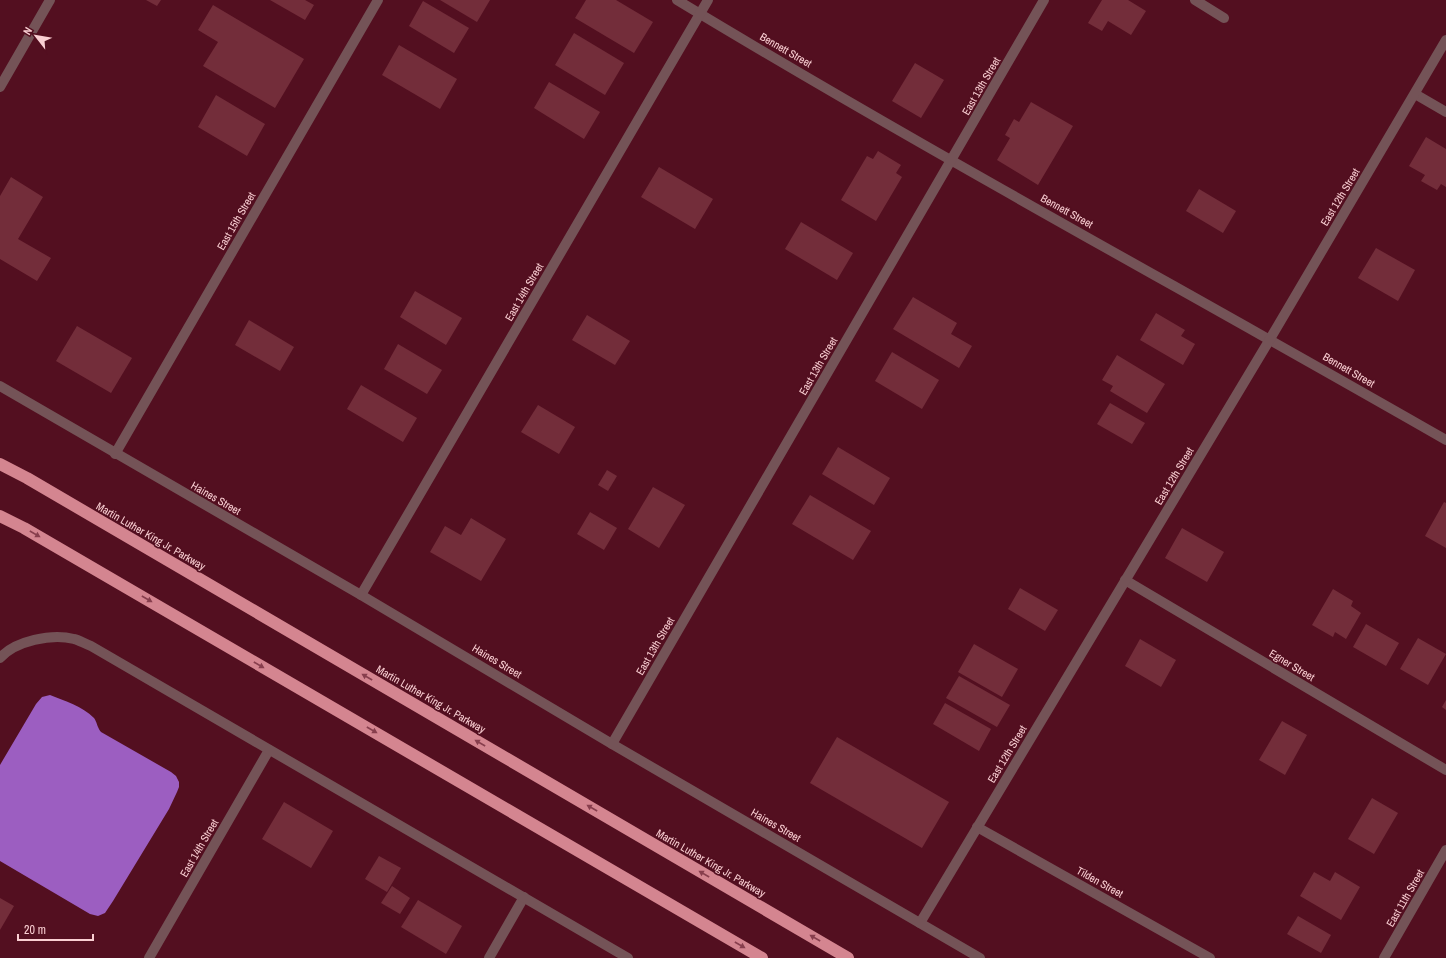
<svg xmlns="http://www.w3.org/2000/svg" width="1446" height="958" font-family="'Archivo Narrow',sans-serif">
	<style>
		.water { fill: #9c5ec1 }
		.building { fill: #732d3a }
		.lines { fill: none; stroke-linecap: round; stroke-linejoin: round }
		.minor { stroke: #745357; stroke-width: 10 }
		.tertiary { stroke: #745357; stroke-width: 10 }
		.motorway { stroke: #d48590; stroke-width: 12 }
		.oneway { fill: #873e4d }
		.labels { text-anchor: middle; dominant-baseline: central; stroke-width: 3.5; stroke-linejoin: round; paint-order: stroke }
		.street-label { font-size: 11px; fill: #facfd3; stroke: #530f20 }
	</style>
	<rect width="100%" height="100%" fill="#530f20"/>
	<!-- water -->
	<path class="water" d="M50,695C65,701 82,706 94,718C97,722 97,727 101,732L171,772L176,776L179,782V787L177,792L169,809L113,901L105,913L98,916L90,914L0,861V765L36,704L42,697Z"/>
	<!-- building -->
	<g class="building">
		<path d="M146,0H161L157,6Z"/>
		<path d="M270,0H305L314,5L305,20Z"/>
		<path d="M440,0H490L477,22Z"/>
		<path d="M586,0H616L653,22L634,53L575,18Z"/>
		<path d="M1102,0H1128L1146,11L1131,35L1108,21L1102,31L1088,23Z"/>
		<path d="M423,1L469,28L454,53L409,26Z"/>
		<path d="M213,5L304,59L275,108L203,66L218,42L198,30Z"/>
		<path d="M574,33L624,63L605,95L555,65Z"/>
		<path d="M399,45L457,79L440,109L382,75Z"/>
		<path d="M915,63L944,80L921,118L892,101Z"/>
		<path d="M549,82L600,112L584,139L534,108Z"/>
		<path d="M216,95L265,124L247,156L198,127Z"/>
		<path d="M1031,102L1073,126L1038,185L997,160L1010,138L1005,135L1014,119L1019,122Z"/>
		<path d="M1426,137L1446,149V187L1441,184L1437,190L1421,181L1425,175L1409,166Z"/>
		<path d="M878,151L901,165L896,173L902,177L876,221L841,200L867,156L873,159Z"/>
		<path d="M659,167L713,199L695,229L641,197Z"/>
		<path d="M11,177L43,197L18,239L51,258L37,281L0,259V196Z"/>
		<path d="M1199,189L1236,211L1223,233L1186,211Z"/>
		<path d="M801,222L853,253L837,280L785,249Z"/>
		<path d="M1376,248L1415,270L1398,301L1358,278Z"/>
		<path d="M415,291L462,318L446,345L400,317Z"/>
		<path d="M913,297L957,323L951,334L972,346L959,368L893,329Z"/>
		<path d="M1156,313L1185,330L1181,336L1195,344L1183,365L1140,340Z"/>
		<path d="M587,315L630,341L615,365L572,340Z"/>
		<path d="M249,320L294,347L280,371L235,345Z"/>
		<path d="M77,326L132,358L111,393L56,361Z"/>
		<path d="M398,344L442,370L427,394L384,369Z"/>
		<path d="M892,352L939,380L922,409L875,381Z"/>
		<path d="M1117,355L1165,384L1147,413L1110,391L1113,386L1102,380Z"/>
		<path d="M361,385L417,418L403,442L347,409Z"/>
		<path d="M1110,403L1145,423L1132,444L1097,424Z"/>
		<path d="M538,405L575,427L559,454L521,432Z"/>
		<path d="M838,447L890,478L874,505L822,474Z"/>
		<path d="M607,470L617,476L608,491L598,485Z"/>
		<path d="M653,487L685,505L659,548L628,529Z"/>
		<path d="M810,495L871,531L853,560L792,524Z"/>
		<path d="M1444,502L1446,503V548L1425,536Z"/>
		<path d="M590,512L617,528L604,550L577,534Z"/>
		<path d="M471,518L506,539L481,581L430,552L445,526L461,535Z"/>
		<path d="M1182,528L1224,552L1207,582L1165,558Z"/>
		<path d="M1020,588L1058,610L1045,631L1008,609Z"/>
		<path d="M1333,589L1353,601L1351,606L1361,613L1346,639L1335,632L1333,637L1312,625Z"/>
		<path d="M1366,624L1399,643L1386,666L1353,647Z"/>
		<path d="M1418,638L1446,654L1428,685L1400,669Z"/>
		<path d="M1140,639L1176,660L1161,687L1125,666Z"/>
		<path d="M974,644L1018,669L1002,697L958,672Z"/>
		<path d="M959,676L1010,705L997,727L946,698Z"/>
		<path d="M1446,700V710L1442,707Z"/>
		<path d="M945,703L991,729L979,751L933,724Z"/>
		<path d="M1282,721L1307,735L1285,775L1259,760Z"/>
		<path d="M837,737L949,802L922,848L810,783Z"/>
		<path d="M1372,798L1398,813L1374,854L1348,839Z"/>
		<path d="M284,802L333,831L311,868L262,839Z"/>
		<path d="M379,856L401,868L387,892L365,879Z"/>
		<path d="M1314,872L1330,881L1335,872L1360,887L1341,920L1300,896Z"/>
		<path d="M392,886L410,898L400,914L381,903Z"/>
		<path d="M0,898L14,906L0,930Z"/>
		<path d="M418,900L462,926L446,954L401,927Z"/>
		<path d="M1298,916L1331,935L1321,953L1287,934Z"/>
	</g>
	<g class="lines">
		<!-- minor -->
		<g class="minor">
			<path d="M677,0C930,153 1190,293 1446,440"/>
			<path d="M1195,0L1224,18"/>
			<path d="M0,87L50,0"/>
			<path d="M1415,94L1446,112"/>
			<path d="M115,454L378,0"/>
			<path d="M1125,580L1446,770"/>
			<path d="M361,595L708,0"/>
			<path d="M612,744L1044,0"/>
			<path d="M977,827L1210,958"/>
			<path d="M920,923L1270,339L1446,40"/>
			<path d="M149,958L269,750"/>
			<path d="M489,958L524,897"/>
			<path d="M1384,958L1446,850"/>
		</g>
		<!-- tertiary -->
		<g class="tertiary">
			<path d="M0,386L361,595L612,744L980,958"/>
			<path d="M0,658C15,641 52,633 74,639C79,640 85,644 91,646L628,958"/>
		</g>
		<!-- motorway -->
		<g class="motorway">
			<path d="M0,464L27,478L848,958"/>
			<path d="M0,516L24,528L762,958"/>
		</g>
	</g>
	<!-- one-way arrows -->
	<defs><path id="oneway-solid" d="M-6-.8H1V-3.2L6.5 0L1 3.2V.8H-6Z"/></defs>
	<g class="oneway">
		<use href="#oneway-solid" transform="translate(35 534) rotate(30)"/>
		<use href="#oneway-solid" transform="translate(147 599) rotate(30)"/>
		<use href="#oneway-solid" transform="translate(259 665) rotate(30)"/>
		<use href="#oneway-solid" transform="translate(367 677) rotate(-150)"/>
		<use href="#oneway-solid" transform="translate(372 730) rotate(30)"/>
		<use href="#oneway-solid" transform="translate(480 743) rotate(-150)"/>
		<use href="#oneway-solid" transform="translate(592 808) rotate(-150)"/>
		<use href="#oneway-solid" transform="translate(704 874) rotate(-150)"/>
		<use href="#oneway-solid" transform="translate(815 938) rotate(-150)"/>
		<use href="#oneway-solid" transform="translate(740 945) rotate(30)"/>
	</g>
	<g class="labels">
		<!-- street labels -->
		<g class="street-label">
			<text transform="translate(786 50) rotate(30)">Bennett Street</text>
			<text transform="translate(981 86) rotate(-60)">East 13th Street</text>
			<text transform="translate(1340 197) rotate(-59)">East 12th Street</text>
			<text transform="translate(1067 211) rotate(29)">Bennett Street</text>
			<text transform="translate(236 221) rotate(-60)">East 15th Street</text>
			<text transform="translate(524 292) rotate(-60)">East 14th Street</text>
			<text transform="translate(818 366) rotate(-60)">East 13th Street</text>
			<text transform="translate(1349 370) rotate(30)">Bennett Street</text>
			<text transform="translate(1174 476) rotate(-59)">East 12th Street</text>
			<text transform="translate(216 498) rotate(30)">Haines Street</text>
			<text transform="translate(151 536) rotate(30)">Martin Luther King Jr. Parkway</text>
			<text transform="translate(655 646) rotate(-60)">East 13th Street</text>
			<text transform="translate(497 661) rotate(31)">Haines Street</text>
			<text transform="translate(1292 665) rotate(31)">Egner Street</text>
			<text transform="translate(431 699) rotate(30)">Martin Luther King Jr. Parkway</text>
			<text transform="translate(1007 754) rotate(-59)">East 12th Street</text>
			<text transform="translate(776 825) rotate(30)">Haines Street</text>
			<text transform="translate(199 848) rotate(-60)">East 14th Street</text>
			<text transform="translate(711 863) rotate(30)">Martin Luther King Jr. Parkway</text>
			<text transform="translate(1100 882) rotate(29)">Tilden Street</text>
			<text transform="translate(1405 898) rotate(-60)">East 11th Street</text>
		</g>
	</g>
	<!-- north arrow -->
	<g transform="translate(36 36) rotate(301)" stroke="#530f20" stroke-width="3" paint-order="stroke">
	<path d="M0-3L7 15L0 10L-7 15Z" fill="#facfd3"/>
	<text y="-6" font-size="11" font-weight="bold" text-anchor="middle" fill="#facfd3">N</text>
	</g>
	<!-- scale -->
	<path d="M18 934v6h75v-6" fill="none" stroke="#facfd3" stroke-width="2"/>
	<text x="24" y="934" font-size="12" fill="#facfd3" stroke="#530f20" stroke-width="3" paint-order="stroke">20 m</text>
</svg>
